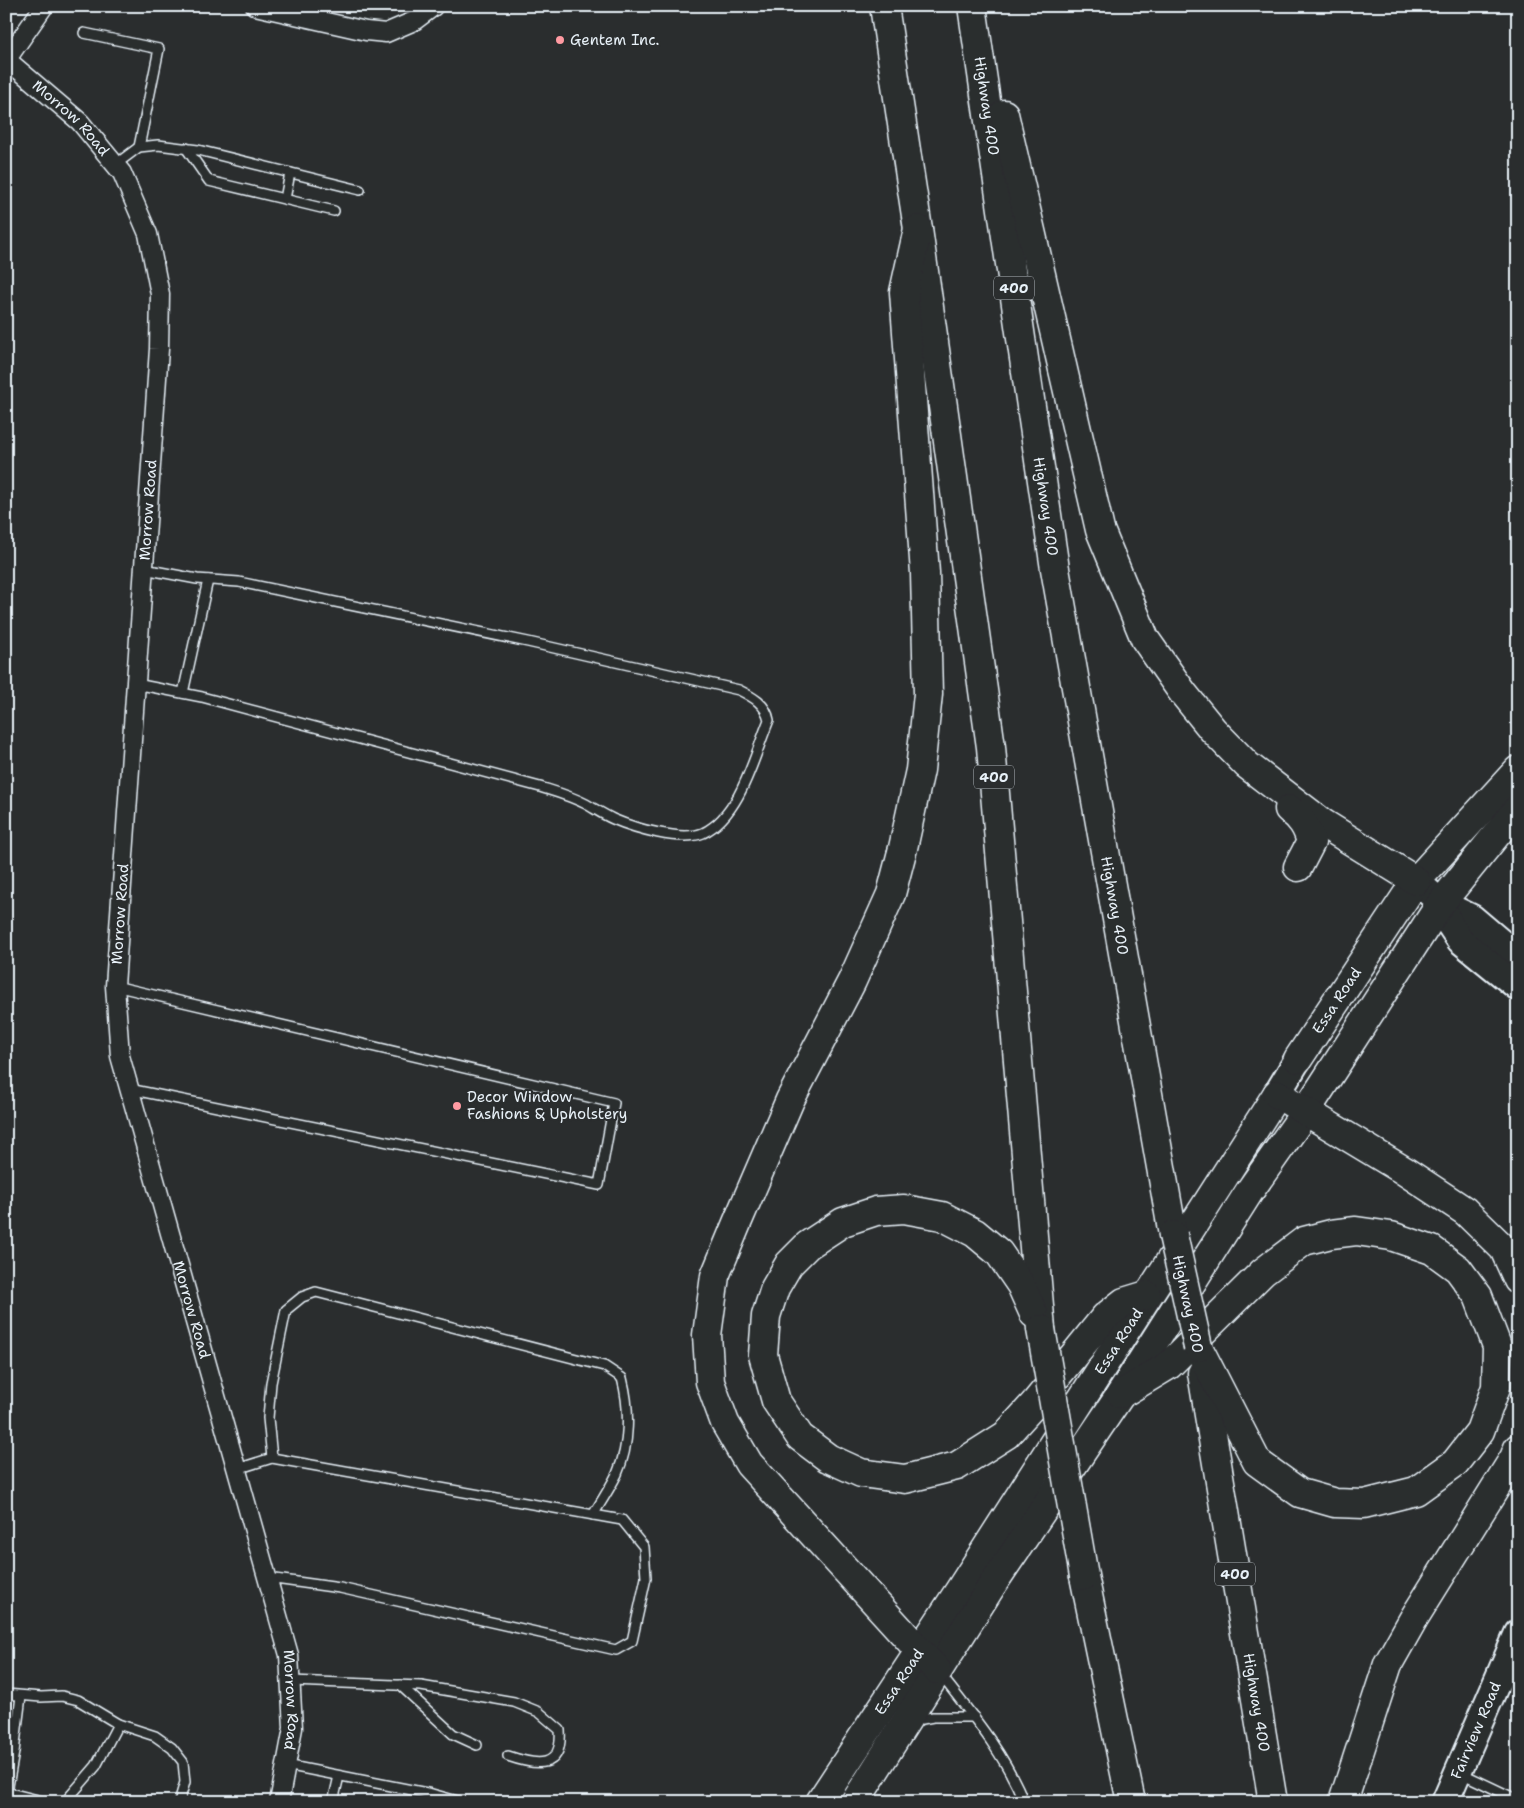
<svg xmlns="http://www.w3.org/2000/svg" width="1524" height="1808" font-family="'Shantell Sans',sans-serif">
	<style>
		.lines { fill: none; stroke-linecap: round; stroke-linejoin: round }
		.lane-casing { stroke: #e8f1f8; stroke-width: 12 }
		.street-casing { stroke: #e8f1f8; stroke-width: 21 }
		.secondary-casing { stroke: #e8f1f8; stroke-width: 30 }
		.primary-casing { stroke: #e8f1f8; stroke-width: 31 }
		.highway-casing { stroke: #e8f1f8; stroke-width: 31 }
		.lane { stroke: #2a2d2e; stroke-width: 9 }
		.street { stroke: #2a2d2e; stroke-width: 18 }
		.secondary { stroke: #2a2d2e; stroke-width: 26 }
		.primary { stroke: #2a2d2e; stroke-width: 28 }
		.highway { stroke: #2a2d2e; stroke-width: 28 }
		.highway-bridge-casing { stroke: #e8f1f8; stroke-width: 31; stroke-linecap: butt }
		.highway-bridge { stroke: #2a2d2e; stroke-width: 28 }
		.poi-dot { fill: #ff9aa2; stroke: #2a2d2e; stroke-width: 2 }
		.labels { text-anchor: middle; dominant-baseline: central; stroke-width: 4.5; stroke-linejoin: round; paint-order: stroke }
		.shield { fill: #2a2d2e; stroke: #afb6bb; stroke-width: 1 }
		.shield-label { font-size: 14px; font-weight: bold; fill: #e8f1f8 }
		.poi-label { font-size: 15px; fill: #e8f1f8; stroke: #2a2d2e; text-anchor: start }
		.street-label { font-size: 15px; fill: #e8f1f8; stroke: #2a2d2e }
	</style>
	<rect width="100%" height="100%" fill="#2a2d2e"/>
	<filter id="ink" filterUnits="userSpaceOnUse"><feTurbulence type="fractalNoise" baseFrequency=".02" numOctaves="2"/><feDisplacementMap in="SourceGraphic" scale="10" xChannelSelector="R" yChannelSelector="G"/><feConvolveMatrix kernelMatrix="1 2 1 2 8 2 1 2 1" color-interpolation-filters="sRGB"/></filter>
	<g filter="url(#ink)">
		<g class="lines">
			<defs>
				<g id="lane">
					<path d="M84,33L159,49L139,147"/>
					<path d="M186,148L209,181L334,211"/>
					<path d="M115,165L139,147L158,145L198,150L360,190"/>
					<path d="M285,199L290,173"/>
					<path d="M136,684L202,697L540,787C556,792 571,796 586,804C595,809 604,815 613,819C634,828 681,842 703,833C741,815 754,756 769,720C766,704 753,697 739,690L528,642L239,582L197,579L144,569"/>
					<path d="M183,693L208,580"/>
					<path d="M115,986L614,1103L599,1185L129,1089"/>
					<path d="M272,1458L268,1418L271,1383L286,1310L302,1297L316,1292L604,1366L622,1378C630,1409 630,1445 617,1474C610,1488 601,1502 593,1515"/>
					<path d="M237,1469L272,1458L622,1520L644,1547L646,1578L632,1641L616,1650L340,1588L268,1578"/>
					<path d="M940,1674C972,1715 1005,1754 1024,1802"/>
					<path d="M291,1681L421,1686L514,1702L539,1712L560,1730C563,1770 537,1766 508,1756"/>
					<path d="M400,1685L453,1734L477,1745"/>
					<path d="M6,1694L41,1697L62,1696L78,1700L118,1724L155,1736L172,1748L183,1762L185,1782L179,1802"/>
					<path d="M912,1721L933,1717H974"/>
					<path d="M286,1765L432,1794L461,1802"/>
					<path d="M1461,1773L1518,1800"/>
					<path d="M6,1792L46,1802"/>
					<path d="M7,1792L14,1752L21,1696"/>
					<path d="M65,1802L96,1766L118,1724"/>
					<path d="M333,1802L339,1776"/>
				</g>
				<g id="street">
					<path d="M255,6L366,31L386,33L414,21L434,6"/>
					<path id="s1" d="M6,59L80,122L122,173L148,234L160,294L159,349L115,986L120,1056L289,1655L293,1728L279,1802"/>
					<path d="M7,59L44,6"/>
				</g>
				<g id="secondary">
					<path d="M1416,881L1441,903L1472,918L1518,957"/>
					<path d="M1441,903L1450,925L1460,940L1518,987"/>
					<path d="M1277,1094L1298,1059"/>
					<path id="s2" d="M1445,1802L1518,1633"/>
				</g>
				<g id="primary">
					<path id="s3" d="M1298,1059L1416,881L1518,770"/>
					<path id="s4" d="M820,1802L959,1591L1277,1094"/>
					<path d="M855,1802L994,1582L1121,1394L1249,1192L1306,1111L1441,903L1518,808"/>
				</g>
				<g id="highway">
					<path d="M884,6L918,229L991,747L1041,1329"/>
					<path id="s5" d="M972,6L1055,569L1173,1235"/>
					<path d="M1004,114L1100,530L1145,639L1183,693L1213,730L1247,765L1324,824L1416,881"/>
					<path d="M918,229L904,292L925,573L928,694L920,770L903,848L891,894L852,981L790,1100L737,1223L715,1276L707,1335L710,1382L725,1423L749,1464L937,1670"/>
					<path d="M1289,809C1301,818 1307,827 1311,842L1298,867"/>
					<path d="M1277,1094L1403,1170L1465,1211L1504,1249L1518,1280"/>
					<path d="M1034,1314L1021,1285L999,1253L975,1233L942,1216L904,1209L876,1211L843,1222L808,1245L789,1264L775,1288L766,1316L763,1355L776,1401L800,1437L828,1458L861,1473L905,1479L957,1466L1006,1435L1035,1403L1105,1317L1124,1302L1147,1295"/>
					<path id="s6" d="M1202,1373L1273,1802"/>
					<path d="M1121,1394L1169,1365L1263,1272L1304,1241L1331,1234L1356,1231L1391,1236L1432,1250L1458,1269L1478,1296L1497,1346L1496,1387L1480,1431L1455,1463L1416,1491L1364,1504L1335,1503L1300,1493L1257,1462L1198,1347"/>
					<path d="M1084,1576L1131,1802"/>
					<path d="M1343,1802L1388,1664L1414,1618L1514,1458L1518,1448"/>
				</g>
			</defs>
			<!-- lane casing -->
			<use href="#lane" class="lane-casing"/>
			<!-- street casing -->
			<use href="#street" class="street-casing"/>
			<!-- secondary casing -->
			<use href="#secondary" class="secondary-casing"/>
			<!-- primary casing -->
			<use href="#primary" class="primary-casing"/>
			<!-- highway casing -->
			<use href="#highway" class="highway-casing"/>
			<!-- lane -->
			<use href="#lane" class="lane"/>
			<!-- street -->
			<use href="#street" class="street"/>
			<!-- secondary -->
			<use href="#secondary" class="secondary"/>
			<!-- primary -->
			<use href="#primary" class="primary"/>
			<!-- highway -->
			<use href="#highway" class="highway"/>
			<defs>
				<g id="highway-bridge">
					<path d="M1173,1235L1198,1347"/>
					<path d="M1041,1329L1084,1576"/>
				</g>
			</defs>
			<!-- highway-bridge casing -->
			<use href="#highway-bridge" class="highway-bridge-casing"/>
			<!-- highway-bridge -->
			<use href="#highway-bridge" class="highway-bridge"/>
		</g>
	</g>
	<!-- markers -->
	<g class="poi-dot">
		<circle cx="560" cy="40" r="5"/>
		<circle cx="457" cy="1106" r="5"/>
	</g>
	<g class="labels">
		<!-- shield labels -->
		<g class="shield">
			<rect x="994" y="276.5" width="40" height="23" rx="4"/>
			<rect x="974" y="765.5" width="40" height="23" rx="4"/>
			<rect x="1215" y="1562.5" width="40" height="23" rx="4"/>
		</g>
		<g class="shield-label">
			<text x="1014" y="288">400</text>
			<text x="994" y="777">400</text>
			<text x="1235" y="1574">400</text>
		</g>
		<!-- poi labels -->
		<g class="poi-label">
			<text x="570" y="40">Gentem Inc.</text>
			<text x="467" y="1097">Decor Window<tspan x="467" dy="17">Fashions &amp; Upholstery</tspan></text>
		</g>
		<!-- street labels -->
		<g class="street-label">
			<text stroke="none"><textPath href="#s5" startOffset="101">Highway 400</textPath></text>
			<text stroke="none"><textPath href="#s1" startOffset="88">Morrow Road</textPath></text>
			<text stroke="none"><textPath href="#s5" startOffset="506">Highway 400</textPath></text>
			<text transform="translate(148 510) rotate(-86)">Morrow Road</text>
			<text stroke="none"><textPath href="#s5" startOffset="911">Highway 400</textPath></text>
			<text transform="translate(120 914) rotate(-86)">Morrow Road</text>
			<text stroke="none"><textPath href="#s3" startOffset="70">Essa Road</textPath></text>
			<text transform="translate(1188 1304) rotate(78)">Highway 400</text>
			<text stroke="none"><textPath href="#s1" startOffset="1318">Morrow Road</textPath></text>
			<text stroke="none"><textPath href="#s4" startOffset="549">Essa Road</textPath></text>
			<text stroke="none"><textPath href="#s4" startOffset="144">Essa Road</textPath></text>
			<text stroke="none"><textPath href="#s1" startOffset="1722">Morrow Road</textPath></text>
			<text stroke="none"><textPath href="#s6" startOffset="334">Highway 400</textPath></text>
			<text stroke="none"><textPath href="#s2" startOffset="78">Fairview Road</textPath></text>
		</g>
	</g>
	<!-- margin -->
	<rect width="1524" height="1808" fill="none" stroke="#2a2d2e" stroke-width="25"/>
	<rect x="12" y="12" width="1499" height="1783" fill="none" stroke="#e8f1f8" stroke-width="2" filter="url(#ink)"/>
</svg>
